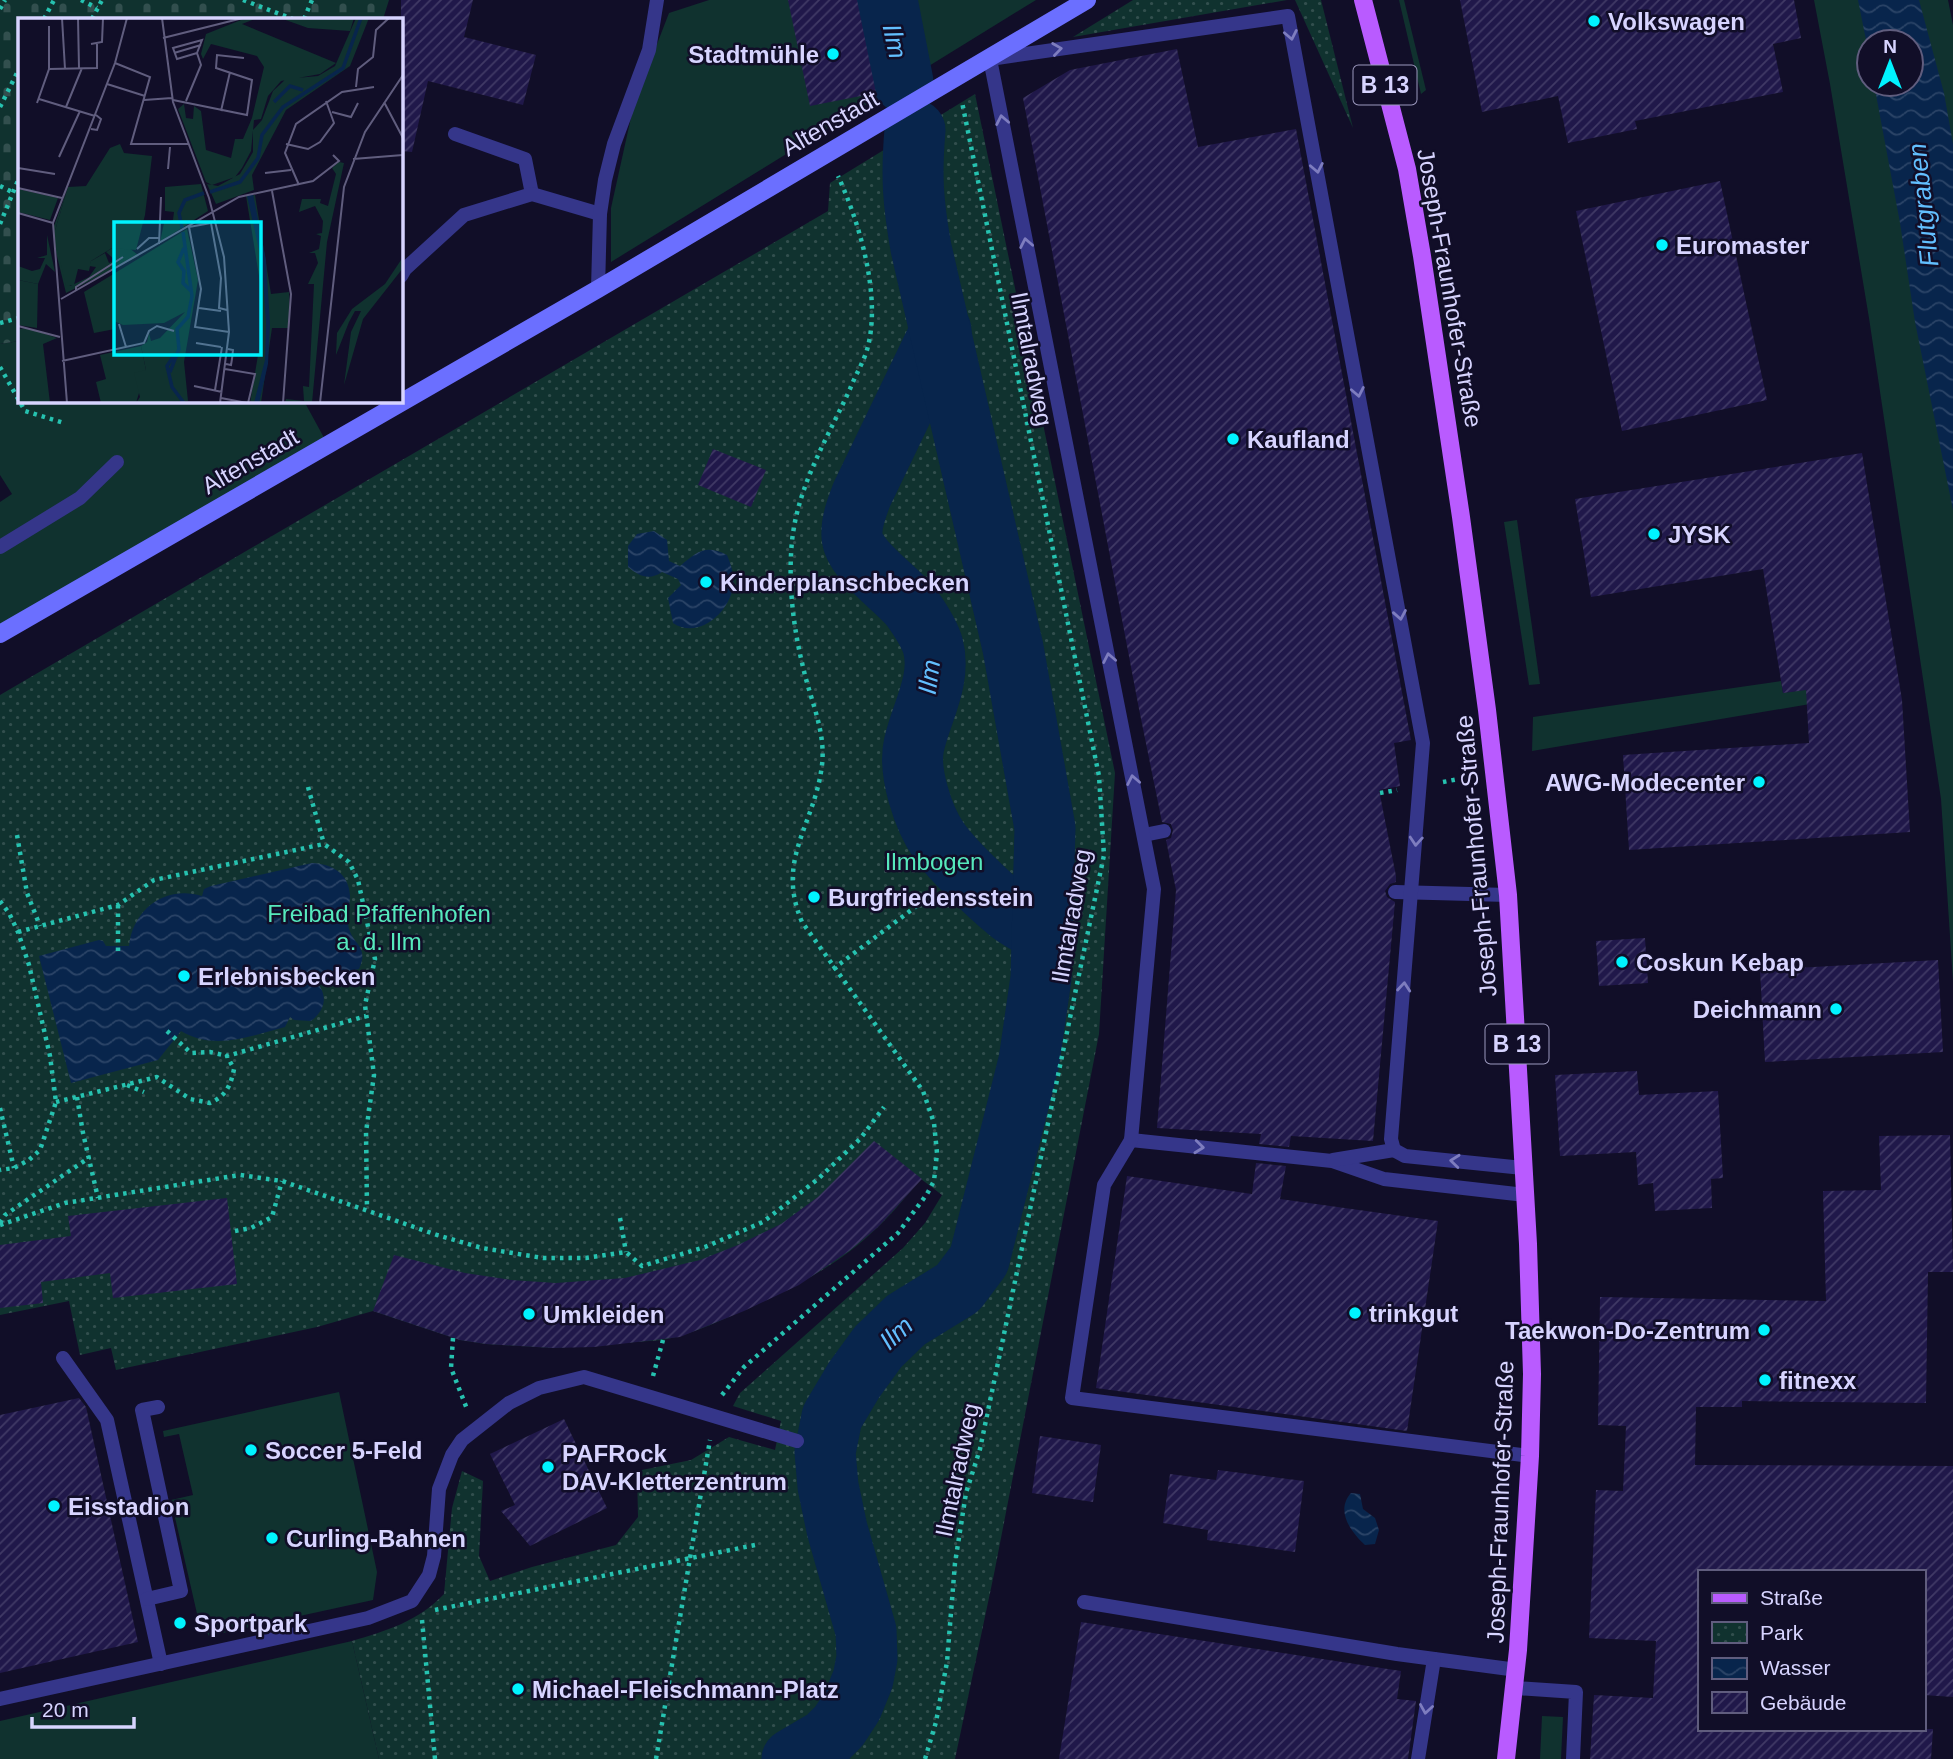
<svg xmlns="http://www.w3.org/2000/svg" width="1953" height="1759" font-family="Arial,sans-serif">
	<style>
		.green { fill: #10322f; fill-rule: evenodd }
		.cemetery { fill: url(#cemetery-stones) }
		.park { fill: url(#park-dots) }
		.water { fill: url(#water-waves) }
		.lines { fill: none; stroke-linecap: round; stroke-linejoin: round }
		.river { stroke: #08254c; stroke-width: 61 }
		.building { fill: url(#building-hatch) }
		.path { stroke: #26c2b0; stroke-width: 4.5; stroke-dasharray: 3.5 5; stroke-linecap: butt }
		.lane { stroke: #35368a; stroke-width: 14 }
		.secondary { stroke: #6b6fff; stroke-width: 18 }
		.primary { stroke: #b95bff; stroke-width: 18 }
		.oneway { stroke: #7e7dbf }
		.poi-dot { fill: #00f3ff; stroke: #110e28; stroke-width: 2.5 }
		.labels { text-anchor: middle; dominant-baseline: central; stroke-width: 5; stroke-linejoin: round; paint-order: stroke }
		.shield { fill: #110e28; stroke: #9c99be; stroke-width: 2 }
		.shield-label { font-size: 23px; font-weight: bold; fill: #d7d4ff }
		.poi-label { font-size: 24px; font-weight: bold; fill: #d7d4ff; stroke: #110e28; text-anchor: start }
		.street-label { font-size: 24px; fill: #d7d4ff; stroke: #110e28 }
		.park-label { font-size: 24px; fill: #56e9bd; stroke: #110e28 }
		.water-label { font-size: 26px; font-style: italic; fill: #62bfff; stroke: #110e28 }
		.inset-river { fill: none; stroke: #08254c; stroke-width: 3.5 }
		.inset-road { fill: none; stroke: #605d7e; stroke-width: 2 }
		.view { fill: #00f3ff; fill-opacity: 0.15; stroke: #00f3ff; stroke-width: 3.5 }
		.inset-edge { fill: none; stroke: #d7d4ff; stroke-width: 3.5 }
	</style>
	<defs>
		<pattern id="cemetery-stones" width="16" height="16" patternUnits="userSpaceOnUse" patternTransform="scale(1.75)"><rect width="16" height="16" fill="#10322f"/><path d="M2 7V4a2 2 0 0 1 4 0v3zM10 15v-3a2 2 0 0 1 4 0v3z" fill="#324f4e"/></pattern>
		<pattern id="park-dots" width="8" height="8" patternUnits="userSpaceOnUse" patternTransform="scale(1.75)"><rect width="8" height="8" fill="#10322f"/><path d="M2 2h.1M6 6h.1" fill="none" stroke="#324f4e" stroke-width="1.8" stroke-linecap="round"/></pattern>
		<pattern id="water-waves" width="16" height="10" patternUnits="userSpaceOnUse" patternTransform="scale(1.75)"><rect width="16" height="10" fill="#08254c"/><path d="M0 5q4-4 8 0t8 0" fill="none" stroke="#2b4467"/></pattern>
		<pattern id="building-hatch" width="6" height="6" patternUnits="userSpaceOnUse" patternTransform="scale(1.75)"><rect width="6" height="6" fill="#20184a"/><path d="M-1 1l2-2M0 6l6-6M5 7l2-2" fill="none" stroke="#403965"/></pattern>
	</defs>
	<rect width="100%" height="100%" fill="#110e28"/>
	<!-- green -->
	<g class="green">
		<path d="M709,0H1036L611,262V208L634,104L669,13Z"/>
		<path d="M1399,0H1404L1426,90L1421,94Z"/>
		<path d="M1814,0H1948L1953,25V982L1941,799L1869,318L1830,84ZM1869,42H1911V84H1869Z"/>
		<path d="M19,341V401H304L328,445L0,634V502L12,494L0,475V344Z"/>
		<path d="M1517,520L1540,684L1529,685L1504,522Z"/>
		<path d="M1898,675L1816,703L1532,751L1533,717L1781,681L1783,693Z"/>
		<path d="M339,1392L377,1572L373,1600L209,1636L198,1618L171,1500L193,1495L179,1434L164,1437L163,1431Z"/>
		<path d="M352,1641L379,1759H0V1721Z"/>
		<path d="M1542,1716L1563,1717L1561,1759H1540Z"/>
	</g>
	<!-- cemetery -->
	<path class="cemetery" d="M0,0H389L383,19H19V341L0,344Z"/>
	<!-- park -->
	<g class="park">
		<path d="M1133,0H1287L1073,37Z"/>
		<path d="M1295,0H1321L1353,128Z"/>
		<path d="M975,94L1115,773L1099,1034L994,1574L955,1759H379L352,1641C386,1631 419,1621 444,1594L452,1508L462,1471L483,1481L479,1556L490,1581L532,1567L616,1545L638,1517L637,1471L691,1460L729,1437L775,1450L781,1421L733,1406L740,1393L903,1248L925,1223L942,1195L921,1179C907,1195 893,1213 878,1227C844,1260 802,1284 759,1303C728,1317 697,1333 663,1340L553,1348L486,1344L460,1340L373,1311L317,1327L116,1370L111,1348L80,1355L69,1301L0,1315V695L828,211L830,183Z"/>
	</g>
	<!-- water -->
	<g class="water">
		<path d="M1858,0H1919L1944,93L1953,144V510L1915,322L1900,223L1874,84H1911V42H1869V55Z"/>
		<path d="M654,531L667,540L669,561L680,566C697,552 705,544 727,555C731,565 735,575 733,587C729,613 698,640 673,623L668,598L681,585L678,579L662,572C649,581 639,576 628,567V546L637,534Z"/>
		<path d="M312,863C332,864 349,873 350,896C350,905 347,914 348,924C351,945 370,945 359,969L314,979C328,993 327,1009 311,1021L294,1020L290,1017L285,1027C250,1036 214,1051 181,1031L158,1060L71,1083L39,956L99,940L103,941L106,946H129C133,909 165,885 202,896L204,889L211,886Z"/>
		<path d="M1351,1493L1360,1494L1363,1509L1375,1518L1379,1530L1375,1544L1365,1545C1351,1532 1335,1511 1351,1493Z"/>
	</g>
	<g class="lines">
		<!-- river -->
		<g class="river">
			<path d="M887,0L903,82"/>
			<path d="M941,330L862,494C857,507 851,522 852,536C853,560 898,589 912,608C919,618 930,635 933,646C942,680 921,713 914,745C908,772 923,818 939,841C953,861 988,894 1007,910C1017,919 1031,925 1043,933"/>
			<path d="M792,1759L826,1739L839,1726L852,1706L863,1679L867,1658L866,1631L837,1529L828,1486L825,1452L832,1417L854,1380L878,1347L906,1320L958,1288L979,1260L1029,1061L1041,978L1045,828L1013,648L921,248C913,203 911,176 915,130"/>
		</g>
	</g>
	<!-- building -->
	<g class="building">
		<path d="M401,0H473L464,37L536,55L523,105L428,81L412,152L401,151Z"/>
		<path d="M788,0H857L876,93L810,106Z"/>
		<path d="M1460,0H1794L1801,38L1773,44L1783,92L1635,121L1637,129L1568,143L1558,96L1482,112Z"/>
		<path d="M1177,49L1198,147L1296,129L1411,740L1394,743L1400,786L1379,790L1396,876V882L1390,884L1385,891L1387,897L1395,902L1373,1141L1291,1136L1289,1147L1259,1144L1261,1134L1157,1128L1176,890L1166,840L1171,838L1173,830L1171,824L1162,822L1139,709L1023,98L1070,70Z"/>
		<path d="M1720,181L1767,400L1622,431L1576,211Z"/>
		<path d="M713,449L766,470L751,507L698,485Z"/>
		<path d="M1862,453L1902,700L1910,832L1629,850L1623,755L1809,743L1806,690L1783,693L1763,569L1591,597L1575,499Z"/>
		<path d="M1645,938L1648,983L1599,986L1596,941Z"/>
		<path d="M1938,960L1943,1052L1765,1062L1760,970Z"/>
		<path d="M1637,1071L1639,1095L1718,1091L1723,1178L1711,1179L1712,1208L1655,1211L1653,1183L1638,1185L1636,1152L1560,1156L1555,1075Z"/>
		<path d="M1950,1135L1953,1272H1928L1926,1403L1742,1401V1407H1696L1695,1465L1953,1466V1697L1923,1695V1572H1699V1729H1933L1931,1759H1590L1594,1695L1653,1698L1656,1641L1589,1638L1596,1490L1623,1491L1626,1426L1598,1425L1600,1297L1826,1301L1823,1191L1881,1190L1879,1136Z"/>
		<path d="M874,1141L922,1179L878,1227L849,1251L799,1285L744,1311L680,1337L594,1347L553,1348L486,1344L460,1340L373,1311L394,1255L465,1273L511,1280L556,1283L625,1278L700,1260L738,1245L781,1224L818,1197Z"/>
		<path d="M1256,1163L1286,1166L1280,1199L1438,1221L1407,1431L1096,1388L1127,1176L1252,1194Z"/>
		<path d="M227,1198L237,1284L113,1298L110,1273L41,1282L43,1303L0,1308V1245L71,1236L68,1216Z"/>
		<path d="M79,1398L86,1407L138,1642L0,1673V1415Z"/>
		<path d="M564,1419L607,1508L530,1546L501,1511L515,1505L490,1454Z"/>
		<path d="M1040,1436L1101,1445L1093,1502L1032,1493Z"/>
		<path d="M1218,1470L1304,1481L1295,1552L1207,1540L1208,1530L1163,1523L1170,1474L1216,1480Z"/>
		<path d="M1081,1622L1401,1671L1397,1699L1416,1701L1408,1759H1059Z"/>
	</g>
	<g class="lines">
		<!-- path -->
		<g class="path">
			<path d="M81,0L97,8"/>
			<path d="M243,0L293,19"/>
			<path d="M0,9L5,0"/>
			<path d="M44,19L54,0"/>
			<path d="M92,19L102,0"/>
			<path d="M304,19L312,0"/>
			<path d="M0,107L19,69"/>
			<path d="M0,186L12,192"/>
			<path d="M0,224L19,178"/>
			<path d="M0,323L19,318"/>
			<path d="M0,367L25,411L64,423"/>
			<path d="M1443,782L1469,777"/>
			<path d="M308,787L324,844"/>
			<path d="M1380,793L1397,790"/>
			<path d="M17,835L27,893L40,926"/>
			<path d="M0,901L9,913L18,932L29,965L50,1056L56,1102L40,1150L29,1160L14,1168L0,1170"/>
			<path d="M118,905V953"/>
			<path d="M18,932L118,905L154,880L324,844L349,862L358,880L375,959L365,1005L374,1075L366,1132L367,1209"/>
			<path d="M833,969L926,899"/>
			<path d="M167,1031L191,1053L210,1052L227,1056"/>
			<path d="M127,1085L144,1092"/>
			<path d="M77,1097L83,1133L98,1198"/>
			<path d="M56,1102L157,1077L190,1099L210,1103C226,1096 231,1085 234,1069L227,1056L366,1016"/>
			<path d="M0,1108L14,1168"/>
			<path d="M620,1218L626,1252"/>
			<path d="M0,1223L5,1215L90,1157"/>
			<path d="M0,1225L65,1203L240,1175L282,1181L437,1235L482,1248L543,1258H586L626,1252L642,1266L705,1247L763,1222L818,1179L860,1139L884,1107"/>
			<path d="M235,1231L251,1228L272,1217L282,1181"/>
			<path d="M453,1338L451,1368L467,1409"/>
			<path d="M653,1376L663,1340"/>
			<path d="M722,1395L744,1367L898,1233L927,1194L934,1181L937,1153L934,1123L923,1091L802,922C775,859 815,825 822,765C826,731 810,699 803,667C793,626 788,583 792,541C798,485 827,439 850,389C855,376 863,363 867,350C882,298 860,224 838,176"/>
			<path d="M435,1610L755,1545"/>
			<path d="M422,1620L435,1759"/>
			<path d="M656,1759L710,1440"/>
			<path d="M925,1759L936,1722L947,1662L955,1563L966,1493L980,1449L1104,855L1099,776L962,102"/>
		</g>
		<!-- lane -->
		<g class="lane">
			<path d="M455,134L525,159L532,194"/>
			<path d="M401,276L405,269L464,215L532,194L600,214"/>
			<path d="M598,289L600,214L605,180L614,144L649,50L657,0"/>
			<path d="M0,547L80,498L117,462"/>
			<path d="M1144,835L1164,831"/>
			<path d="M1395,892L1508,895"/>
			<path d="M1131,1140L1332,1161L1384,1179L1525,1195"/>
			<path d="M1333,1160L1394,1150"/>
			<path d="M1523,1168L1405,1156L1394,1150L1391,1139L1423,743L1288,16L990,59L1154,889L1131,1140L1104,1185L1072,1398L1530,1456"/>
			<path d="M63,1358L107,1420L161,1664"/>
			<path d="M147,1599L181,1591L142,1410L158,1407"/>
			<path d="M1084,1602L1397,1654L1517,1670"/>
			<path d="M1515,1688L1576,1692L1573,1759"/>
			<path d="M0,1699L368,1618L412,1601L429,1575L434,1556L439,1489L452,1455L462,1440L509,1403L539,1388L584,1377L797,1441"/>
			<path d="M1418,1759L1434,1659"/>
		</g>
		<!-- secondary -->
		<path class="secondary" d="M0,634L598,289L1087,0"/>
		<!-- primary -->
		<path class="primary" d="M1363,0L1407,169L1422,256L1461,517L1487,710L1508,895L1528,1244L1532,1374L1530,1456L1518,1650L1506,1759"/>
	</g>
	<!-- one-way arrows -->
	<defs><path id="oneway-chevron" d="M-2-3.5L2.5 0L-2 3.5" fill="none" stroke-width="1.6" stroke-linecap="round" stroke-linejoin="round" transform="scale(1.75)"/></defs>
	<g class="oneway">
		<use href="#oneway-chevron" transform="translate(1291 35) rotate(79)"/>
		<use href="#oneway-chevron" transform="translate(1057 49) rotate(-8)"/>
		<use href="#oneway-chevron" transform="translate(1002 120) rotate(-101)"/>
		<use href="#oneway-chevron" transform="translate(1317 168) rotate(79)"/>
		<use href="#oneway-chevron" transform="translate(1026 243) rotate(-101)"/>
		<use href="#oneway-chevron" transform="translate(1358 392) rotate(79)"/>
		<use href="#oneway-chevron" transform="translate(1400 615) rotate(80)"/>
		<use href="#oneway-chevron" transform="translate(1109 658) rotate(-101)"/>
		<use href="#oneway-chevron" transform="translate(1133 780) rotate(-101)"/>
		<use href="#oneway-chevron" transform="translate(1416 841) rotate(94)"/>
		<use href="#oneway-chevron" transform="translate(1404 987) rotate(-85)"/>
		<use href="#oneway-chevron" transform="translate(1199 1147) rotate(6)"/>
		<use href="#oneway-chevron" transform="translate(1455 1161) rotate(-174)"/>
		<use href="#oneway-chevron" transform="translate(1426 1709) rotate(99)"/>
	</g>
	<!-- markers -->
	<g class="poi-dot">
		<circle cx="1594" cy="21" r="7"/>
		<circle cx="833" cy="54" r="7"/>
		<circle cx="1662" cy="245" r="7"/>
		<circle cx="1233" cy="439" r="7"/>
		<circle cx="1654" cy="534" r="7"/>
		<circle cx="706" cy="582" r="7"/>
		<circle cx="1759" cy="782" r="7"/>
		<circle cx="814" cy="897" r="7"/>
		<circle cx="1622" cy="962" r="7"/>
		<circle cx="184" cy="976" r="7"/>
		<circle cx="1836" cy="1009" r="7"/>
		<circle cx="1355" cy="1313" r="7"/>
		<circle cx="529" cy="1314" r="7"/>
		<circle cx="1764" cy="1330" r="7"/>
		<circle cx="1765" cy="1380" r="7"/>
		<circle cx="251" cy="1450" r="7"/>
		<circle cx="548" cy="1467" r="7"/>
		<circle cx="54" cy="1506" r="7"/>
		<circle cx="272" cy="1538" r="7"/>
		<circle cx="180" cy="1623" r="7"/>
		<circle cx="518" cy="1689" r="7"/>
	</g>
	<g class="labels">
		<!-- shield labels -->
		<g class="shield">
			<rect x="1353.5" y="65.5" width="63" height="39" rx="5"/>
			<rect x="1485.5" y="1024.5" width="63" height="39" rx="5"/>
		</g>
		<g class="shield-label">
			<text x="1385" y="85">B 13</text>
			<text x="1517" y="1044">B 13</text>
		</g>
		<!-- poi labels -->
		<g class="poi-label">
			<text x="1608" y="21">Volkswagen</text>
			<text x="819" y="54" text-anchor="end">Stadtmühle</text>
			<text x="1676" y="245">Euromaster</text>
			<text x="1247" y="439">Kaufland</text>
			<text x="1668" y="534">JYSK</text>
			<text x="720" y="582">Kinderplanschbecken</text>
			<text x="1745" y="782" text-anchor="end">AWG-Modecenter</text>
			<text x="828" y="897">Burgfriedensstein</text>
			<text x="1636" y="962">Coskun Kebap</text>
			<text x="198" y="976">Erlebnisbecken</text>
			<text x="1822" y="1009" text-anchor="end">Deichmann</text>
			<text x="1369" y="1313">trinkgut</text>
			<text x="543" y="1314">Umkleiden</text>
			<text x="1750" y="1330" text-anchor="end">Taekwon-Do-Zentrum</text>
			<text x="1779" y="1380">fitnexx</text>
			<text x="265" y="1450">Soccer 5-Feld</text>
			<text x="562" y="1453">PAFRock<tspan x="562" dy="28">DAV-Kletterzentrum</tspan></text>
			<text x="68" y="1506">Eisstadion</text>
			<text x="286" y="1538">Curling-Bahnen</text>
			<text x="194" y="1623">Sportpark</text>
			<text x="532" y="1689">Michael-Fleischmann-Platz</text>
		</g>
		<!-- street labels -->
		<g class="street-label">
			<text transform="translate(830 123) rotate(-30)">Altenstadt</text>
			<text transform="translate(1450 288) rotate(80)">Joseph-Fraunhofer-Straße</text>
			<text transform="translate(1032 359) rotate(79)">Ilmtalradweg</text>
			<text transform="translate(250 461) rotate(-30)">Altenstadt</text>
			<text transform="translate(1476 856) rotate(-95)">Joseph-Fraunhofer-Straße</text>
			<text transform="translate(1071 916) rotate(-80)">Ilmtalradweg</text>
			<text transform="translate(957 1470) rotate(-78)">Ilmtalradweg</text>
			<text transform="translate(1500 1502) rotate(-88)">Joseph-Fraunhofer-Straße</text>
		</g>
		<!-- park labels -->
		<g class="park-label">
			<text x="934" y="861">Ilmbogen</text>
			<text x="379" y="913">Freibad Pfaffenhofen<tspan x="379" dy="28">a. d. Ilm</tspan></text>
		</g>
		<!-- water labels -->
		<g class="water-label">
			<text transform="translate(895 41) rotate(78)">Ilm</text>
			<text transform="translate(1923 205) rotate(-96)">Flutgraben</text>
			<text transform="translate(929 677) rotate(-82)">Ilm</text>
			<text transform="translate(896 1333) rotate(-42)">Ilm</text>
		</g>
	</g>
	<!-- overview -->
	<g transform="translate(18 18)">
		<rect width="385" height="385" fill="#110e28"/>
		<path d="M228,0H239L224,6L318,45L302,56L263,63L250,78L243,101L236,102L233,133L224,150L217,159L194,167L188,164L160,91L166,86L168,100L175,101L176,88L183,93L188,132L213,140L217,121H225L234,100L246,49L239,38L193,26L185,41L183,36L188,16ZM262,0H336L332,13L290,10ZM338,0H351L332,48L268,92L234,157L236,172L198,186L189,166L200,168L222,156L235,134V112L244,102L255,73L268,61L300,58L317,48ZM321,144L326,145L309,224L294,385H267L268,381L286,383L285,368L291,369L296,266H290L300,245L297,235H291L301,231L303,218L298,216L304,215L305,203L297,188L281,194L284,181H303L302,185L310,188L318,156L314,150ZM183,166L190,193L142,224L146,205L155,202L156,194L147,193V169ZM50,169L36,216L52,268L71,259L78,249L71,248L73,243L87,235L91,245L97,242L88,234L94,230L109,228L121,238L48,275L36,226V208ZM0,171L40,180L32,202L0,194ZM237,177L253,276L271,274L272,297L271,310H254L243,385H232L244,313L242,264L228,178ZM385,239V250L345,301L326,367L333,314L343,293H337L331,304L318,337L319,315L334,291L367,266ZM10,310L39,320L25,326L32,385H0V311ZM123,328L128,352L118,385H83L78,364L88,361L82,337Z" fill="#10322f"/>
		<path d="M29,217L37,254L28,246L20,266L0,262V248L14,253L22,251L27,240H19L29,237Z" fill="#10322f"/>
		<path d="M102,126L106,135L134,138L127,197L118,232L94,230L73,243L71,253L60,251L56,267L48,268L36,216L50,169L68,168L92,130Z" fill="#10322f"/>
		<path d="M169,211L180,262L166,344L170,383L118,385L122,379L116,355L128,352L123,328L129,324L131,315L133,323L142,320L167,294L146,305L105,307L96,303L97,311L76,315L66,274ZM0,262L20,266L19,310L0,307Z" fill="#10322f"/>
		<path d="M235,176L248,242L252,306L250,346L241,385H236L247,342L248,305L244,245L229,178Z" fill="#08254c"/>
		<path class="inset-river" d="M256,84L272,68L285,72M192,174L222,164L240,140L244,117L265,89L325,50L343,0M164,210L161,195L167,182L186,175M166,230L160,244L166,253L165,265L174,274M157,336L149,348L154,369L166,385M152,354L161,331L159,311L170,299L174,278L165,214"/>
		<path class="inset-road" d="M44,0L47,51M60,0L61,50M144,0L155,84L191,180L206,239L211,314L202,385M145,20L225,0M73,26L84,24L85,0M156,35L183,27M97,45L132,59L113,126H170M31,51L79,50V26M89,66L127,78M338,69L340,51L355,39L358,12L371,0M21,81L77,98M126,82L154,80M155,82L229,97L234,62L198,50L199,37L226,40M168,83L183,47L179,35L184,22L155,30L159,41L179,35M366,84L385,120M19,85L31,51V8M48,89L64,50M203,93L212,54M314,94L333,99L340,85M73,111L79,112L83,101L78,97M268,126L290,131L302,124L316,105L308,83M41,139L62,93M335,141L385,137M0,150L37,156M150,151L152,129M247,155L273,152M281,167L267,135L278,106L324,74L356,69M0,170L44,180M254,173L273,276L265,385M0,195L35,205M141,226L143,179M119,231L131,220H141M58,273V269L105,239M43,281L221,179L295,163L321,143L315,137M181,290L203,293M209,292L201,290L203,260L193,205L171,209L183,271L177,309L211,314M101,306L108,329M0,308L42,319M178,325L203,329M44,343L126,325L131,313L139,308L156,313M208,346L213,347L214,341L215,332L210,331M207,351L237,356L230,385M176,368L204,374M197,372L204,329M203,380L229,385M49,385L35,205L97,45L109,0M302,385L326,169L347,114L385,57"/>
		<path class="view" d="M96,204H243V337H96Z"/>
		<rect width="385" height="385" class="inset-edge"/>
	</g>
	<!-- legend -->
	<rect x="1698" y="1570" width="228" height="161" fill="#110e28" stroke="#605d7e" stroke-width="2"/>
	<rect x="1712" y="1593" width="35" height="10" fill="#b95bff" stroke="#605d7e" stroke-width="2"/>
	<text x="1760" y="1605" font-size="21" fill="#d7d4ff">Straße</text>
	<rect x="1712" y="1622" width="35" height="21" fill="url(#park-dots)" stroke="#605d7e" stroke-width="2"/>
	<text x="1760" y="1640" font-size="21" fill="#d7d4ff">Park</text>
	<rect x="1712" y="1658" width="35" height="21" fill="url(#water-waves)" stroke="#605d7e" stroke-width="2"/>
	<text x="1760" y="1675" font-size="21" fill="#d7d4ff">Wasser</text>
	<rect x="1712" y="1692" width="35" height="21" fill="url(#building-hatch)" stroke="#605d7e" stroke-width="2"/>
	<text x="1760" y="1710" font-size="21" fill="#d7d4ff">Gebäude</text>
	<!-- north arrow -->
	<g transform="translate(1890 63)"><circle r="33" fill="#110e28" stroke="#605d7e" stroke-width="2"/>
	<path d="M0-5L12 26L0 18L-12 26Z" fill="#00f3ff"/>
	<text y="-10" font-size="19" font-weight="bold" text-anchor="middle" fill="#d7d4ff">N</text>
	</g>
	<!-- scale -->
	<path d="M32 1717v10h102v-10" fill="none" stroke="#d7d4ff" stroke-width="3.5"/>
	<text x="42" y="1717" font-size="21" fill="#d7d4ff" stroke="#110e28" stroke-width="5" paint-order="stroke">20 m</text>
</svg>
